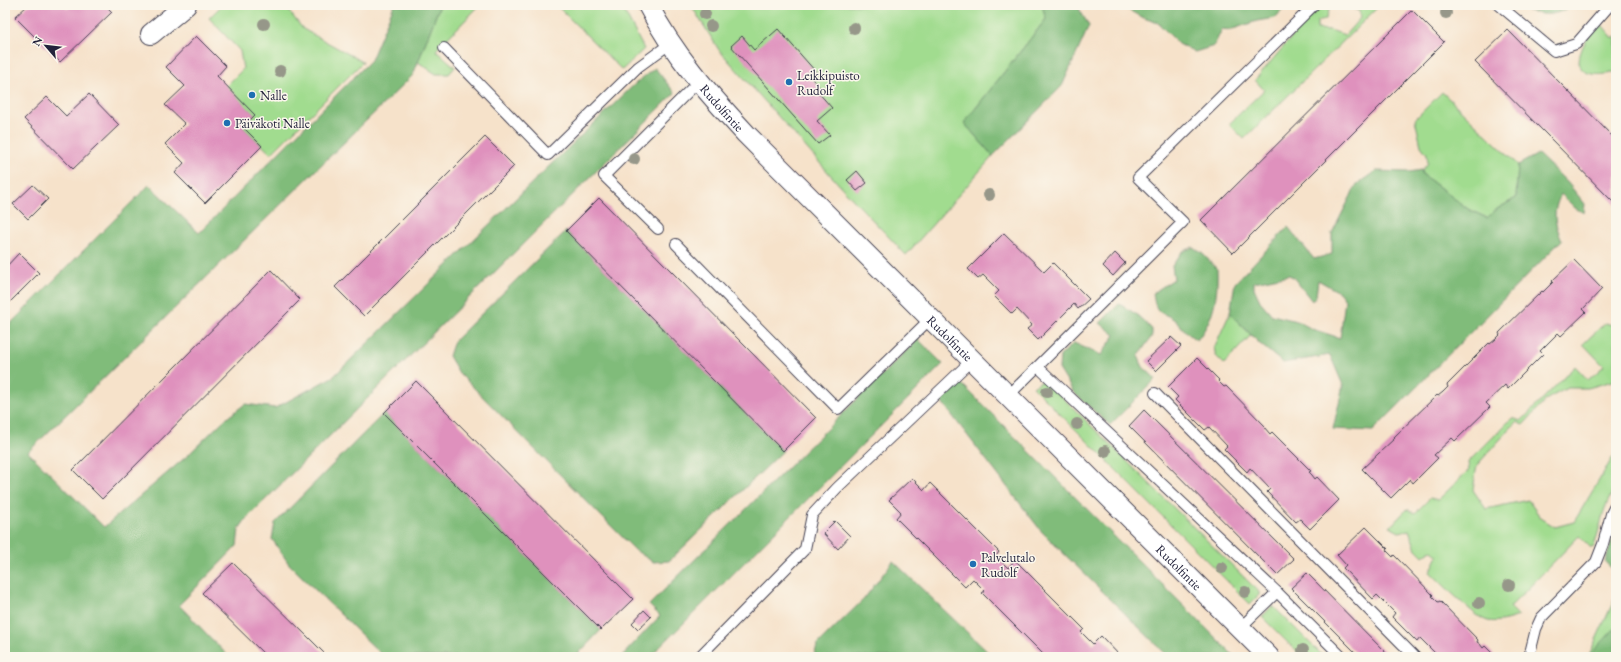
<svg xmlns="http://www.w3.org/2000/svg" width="1621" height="662" font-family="'EB Garamond',serif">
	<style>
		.green { fill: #a1dc8f; stroke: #627f65; fill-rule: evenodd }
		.forest { fill: #80bc7a; stroke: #516f5a; fill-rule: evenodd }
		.building { fill: #df91bd }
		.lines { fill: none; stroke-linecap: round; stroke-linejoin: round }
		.lane-casing { stroke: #423f50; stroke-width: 12 }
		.street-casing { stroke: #423f50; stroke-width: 22 }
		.lane { stroke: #fff; stroke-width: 10 }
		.street { stroke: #fff; stroke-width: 20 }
		.tree { fill: #969789 }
		.poi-dot { fill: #1f6fb2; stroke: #fbf7ec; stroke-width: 1.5 }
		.labels { text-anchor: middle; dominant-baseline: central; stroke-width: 3; stroke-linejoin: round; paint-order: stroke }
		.poi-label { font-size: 13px; fill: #22223b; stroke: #fbf7ec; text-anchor: start }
		.street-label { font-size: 13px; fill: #22223b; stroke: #fbf7ec }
	</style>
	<rect width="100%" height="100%" fill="#fbf7ec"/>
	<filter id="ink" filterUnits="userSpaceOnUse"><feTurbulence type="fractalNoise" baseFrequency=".025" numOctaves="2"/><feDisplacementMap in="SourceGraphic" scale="8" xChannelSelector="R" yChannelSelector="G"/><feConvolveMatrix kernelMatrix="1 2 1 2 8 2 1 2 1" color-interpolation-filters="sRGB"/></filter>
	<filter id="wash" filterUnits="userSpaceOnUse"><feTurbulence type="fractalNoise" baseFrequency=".012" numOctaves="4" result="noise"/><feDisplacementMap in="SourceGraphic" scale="16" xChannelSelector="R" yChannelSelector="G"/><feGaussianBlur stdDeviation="0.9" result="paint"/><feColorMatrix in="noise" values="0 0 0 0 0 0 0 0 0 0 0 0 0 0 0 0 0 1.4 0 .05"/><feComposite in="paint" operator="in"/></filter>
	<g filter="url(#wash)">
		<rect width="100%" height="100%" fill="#f6e2ca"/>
		<!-- green -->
		<g class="green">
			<path d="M222,5H284L303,29L363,62L271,154L243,127L255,115L226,86L243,69L240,51L209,18Z"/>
			<path d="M440,5H480L436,50L455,67L449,74H436L418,62Z"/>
			<path d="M556,5H621L644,49L622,70Z"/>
			<path d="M691,5H1042L1046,19L964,123L993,156L906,255L843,189L719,50Z"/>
			<path d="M1323,5H1380L1244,139L1229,124L1264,90L1255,80L1302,25ZM1330,7H1349L1359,11L1361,17L1345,35L1330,30L1317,29V21L1326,19Z"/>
			<path d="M1602,25L1613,38L1616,35V72C1598,77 1570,77 1582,49C1585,39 1594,32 1602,25Z"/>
			<path d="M1442,92L1518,165L1516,198L1497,209L1487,218L1468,209L1422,174V170L1428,163L1427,154L1421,146L1415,119Z"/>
			<path d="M1230,313L1251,335L1224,364L1216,356L1214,348Z"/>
			<path d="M1605,323L1616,326V380L1588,388H1567L1547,399L1523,425L1516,422L1477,465L1473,490L1486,509L1528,500L1541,518L1555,527L1574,522L1616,452V484L1605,508L1594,547L1591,548L1579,536L1510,607L1519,616C1510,619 1498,623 1488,621C1475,618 1441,582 1430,572L1438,556L1431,550L1423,556L1416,549L1409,530L1399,532L1390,527L1407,509L1415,513L1430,498L1438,500L1469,470L1468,462L1512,418L1521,421L1575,366L1588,380L1604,366L1583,344Z"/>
			<path d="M1042,381L1050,385L1259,592V595L1250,604L1033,387Z"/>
			<path d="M1616,596V657H1588Z"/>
			<path d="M1272,606L1274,607L1324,657H1302L1262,617Z"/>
		</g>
		<!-- forest -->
		<g class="forest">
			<path d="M394,5H440L413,75L28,452L104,527L187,456L223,421L245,404L275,408L334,376L542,173L636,83L655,68L675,93L246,519L239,529L237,546L179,605L229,657H5V329L149,185L199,233L371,60Z"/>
			<path d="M1042,5H1077L1089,26L1062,86L993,156L964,123L1046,19Z"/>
			<path d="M1120,5H1287L1275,18L1257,21L1230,30L1222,29L1214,46L1195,52L1179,44L1158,23L1141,17Z"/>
			<path d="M1513,5H1582L1578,9L1572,6C1548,20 1537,14 1513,5Z"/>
			<path d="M1538,154L1567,182L1585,204L1584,213L1575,208L1561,194C1552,213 1554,222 1562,240L1373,431L1333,429L1343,385L1330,355L1283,363L1260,344L1230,313L1235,283L1288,227L1314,259L1332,254V233L1357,184L1376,171L1409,172L1422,170V174L1468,209L1487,218L1497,209L1516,198L1518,165ZM1289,275L1293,277L1312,301L1316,296L1318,280L1339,292L1345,300L1340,338L1312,329L1297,321L1272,315L1260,301L1254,288V282Z"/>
			<path d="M566,231L783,451L669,561L653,562L635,550L459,373L449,356L454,341Z"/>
			<path d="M1193,247L1203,254L1217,269C1218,296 1214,319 1197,340C1189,336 1184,329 1178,323C1164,309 1156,320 1153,293L1174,279L1172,266L1182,252Z"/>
			<path d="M1119,304L1136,314L1152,329V336L1138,356L1143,367L1156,379L1110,425L1074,393L1059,369L1060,356L1074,343L1101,355L1115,335L1100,323Z"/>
			<path d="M918,339L943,364L650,657H621L660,616L649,605Z"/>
			<path d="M960,382L1235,657H1169L1042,532L941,401Z"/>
			<path d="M384,413L601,630L575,657H384L289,564L272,539L275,523Z"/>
			<path d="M1616,529V572L1605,562Z"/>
			<path d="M893,561L993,657H814L817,645L864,599Z"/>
			<path d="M1616,627V657H1588Z"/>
		</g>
		<g id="blocks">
			<!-- building -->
			<g class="building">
				<path d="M28,5H64L67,9L71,5H105L112,12L60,62L15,17Z"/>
				<path d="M1430,5H1438L1434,9Z"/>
				<path d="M1412,10L1444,42L1233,253L1201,220Z"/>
				<path d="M778,29L816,72L810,76L820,88L817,91L832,108L817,121L830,135L818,144L731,46L742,36L754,50Z"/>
				<path d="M1508,30L1616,140V205L1475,62Z"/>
				<path d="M196,36L226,66L217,76L255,115L243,127L262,146L205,203L175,173L184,163L165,144L185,124L165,105L185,86L166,67Z"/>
				<path d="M89,94L119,125L73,169L24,119L47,97L66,116Z"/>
				<path d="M485,137L514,166L364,316L335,287Z"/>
				<path d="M857,171L867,183L857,191L847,180Z"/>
				<path d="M33,185L48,199L28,219L13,204Z"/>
				<path d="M599,198L816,418L783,451L566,231Z"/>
				<path d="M1004,233L1044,272L1053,263L1089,299L1078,309L1074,304L1038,340L1027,329L1032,325L1017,309L1012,314L994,296L999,291L983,275L978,279L968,269Z"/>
				<path d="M19,253L39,273L5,307V268Z"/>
				<path d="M1115,253L1125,263L1113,276L1103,266Z"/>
				<path d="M1574,260L1602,289L1583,309L1586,312L1561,336L1558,333L1540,351L1543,354L1508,389L1505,385L1486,403L1490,407L1455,441L1452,438L1434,455L1438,458L1413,483L1410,479L1391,498L1362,469L1395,438L1394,437L1437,395L1438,396L1443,392L1448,387L1447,385L1489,343L1490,344L1496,339L1500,335L1499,333L1542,291L1543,292L1553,282L1552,281Z"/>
				<path d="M271,270L300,300L102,499L73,470Z"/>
				<path d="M1171,337L1181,346L1156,371L1146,361Z"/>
				<path d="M1197,358L1219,380L1218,381L1224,387L1226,386L1265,426L1264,427L1270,434L1272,432L1311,471L1309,472L1312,475L1315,479L1317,477L1339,500L1310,529L1300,519L1296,522L1267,492L1270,489L1250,468L1247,472L1224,449L1227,446L1209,427L1205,430L1175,400L1178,397L1168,387Z"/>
				<path d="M416,381L633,599L601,630L384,413Z"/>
				<path d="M1144,410L1294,559L1277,575L1129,426Z"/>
				<path d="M912,478L924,490L930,483L999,552L996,556L1008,568L1015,560L1084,629L1081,632L1093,644L1101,636L1121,657H1061L1059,655L1056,657H1046L982,593L985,591L973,579L965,587L896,518L901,512L889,500Z"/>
				<path d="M835,521L850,536L838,549L823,533Z"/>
				<path d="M1366,527L1388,549L1386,550L1393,557L1394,555L1433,595L1432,596L1438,602L1440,601L1478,640L1477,642L1480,644L1483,648L1485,646L1496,657H1439L1420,638L1417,642L1392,617L1395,613L1377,595L1373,599L1343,568L1346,565L1337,555Z"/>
				<path d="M233,563L313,642L328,657H267L202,593Z"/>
				<path d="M1307,573L1390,657H1360L1291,588Z"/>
				<path d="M644,610L651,617L638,629L632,623Z"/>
			</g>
		</g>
	</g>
	<g filter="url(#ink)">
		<use href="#blocks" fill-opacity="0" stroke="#423f50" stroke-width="1"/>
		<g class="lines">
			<defs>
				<g id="lane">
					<path d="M1499,5L1554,51L1576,44L1610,5"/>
					<path d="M444,48L548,155L638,67L671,43"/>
					<path d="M658,229L604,176L699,81"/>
					<path d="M676,244L838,409L931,318"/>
					<path d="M1038,367L1277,592L1342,657"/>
					<path d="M1155,393L1415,657"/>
					<path d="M1008,396L1183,222L1138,178L1314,5"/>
					<path d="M1240,628L1277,592"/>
					<path d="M699,657L805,549L812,515L837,488L972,360"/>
					<path d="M1529,657L1536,629L1541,618L1596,562L1603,544L1611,514L1616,504"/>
				</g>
				<g id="street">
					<path id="s1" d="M648,5C673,54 709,94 746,134L1269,657"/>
					<path d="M151,34L186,5"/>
				</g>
			</defs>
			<!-- lane casing -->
			<use href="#lane" class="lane-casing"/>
			<!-- street casing -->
			<use href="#street" class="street-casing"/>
			<!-- lane -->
			<use href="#lane" class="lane"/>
			<!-- street -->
			<use href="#street" class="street"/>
		</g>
		<!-- trees -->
		<g class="tree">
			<circle cx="1446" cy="13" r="6"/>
			<circle cx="705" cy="14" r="6"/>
			<circle cx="264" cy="24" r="6"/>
			<circle cx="711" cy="26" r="6"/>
			<circle cx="854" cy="28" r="6"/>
			<circle cx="280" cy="71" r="6"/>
			<circle cx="634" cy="159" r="6"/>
			<circle cx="989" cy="195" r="6"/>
			<circle cx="1047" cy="392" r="6"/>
			<circle cx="1077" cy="424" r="6"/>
			<circle cx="1105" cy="451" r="6"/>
			<circle cx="1222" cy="568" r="6"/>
			<circle cx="1509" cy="585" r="6"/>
			<circle cx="1245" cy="592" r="6"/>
			<circle cx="1479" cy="603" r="6"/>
			<circle cx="1303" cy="650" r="6"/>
		</g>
	</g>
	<!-- markers -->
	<g class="poi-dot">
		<circle cx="789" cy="82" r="4"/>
		<circle cx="252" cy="95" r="4"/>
		<circle cx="227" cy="123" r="4"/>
		<circle cx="973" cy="564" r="4"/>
	</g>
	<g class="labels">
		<!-- poi labels -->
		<g class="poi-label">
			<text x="797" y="75">Leikkipuisto<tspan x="797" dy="15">Rudolf</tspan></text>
			<text x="260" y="95">Nalle</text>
			<text x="235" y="123">Päiväkoti Nalle</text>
			<text x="981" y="557">Palvelutalo<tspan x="981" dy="15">Rudolf</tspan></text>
		</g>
		<!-- street labels -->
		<g class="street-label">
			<text stroke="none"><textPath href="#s1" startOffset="127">Rudolfintie</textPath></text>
			<text stroke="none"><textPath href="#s1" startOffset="451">Rudolfintie</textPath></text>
			<text stroke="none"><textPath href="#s1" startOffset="775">Rudolfintie</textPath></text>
		</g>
	</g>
	<!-- margin -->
	<rect width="1621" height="662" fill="none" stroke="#fbf7ec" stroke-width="20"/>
	<!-- north arrow -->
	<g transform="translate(46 46) rotate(298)" stroke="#fbf7ec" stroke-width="3" paint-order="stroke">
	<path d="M0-3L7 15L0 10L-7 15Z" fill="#22223b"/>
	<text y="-6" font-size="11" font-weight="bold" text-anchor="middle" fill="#22223b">N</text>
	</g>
</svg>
